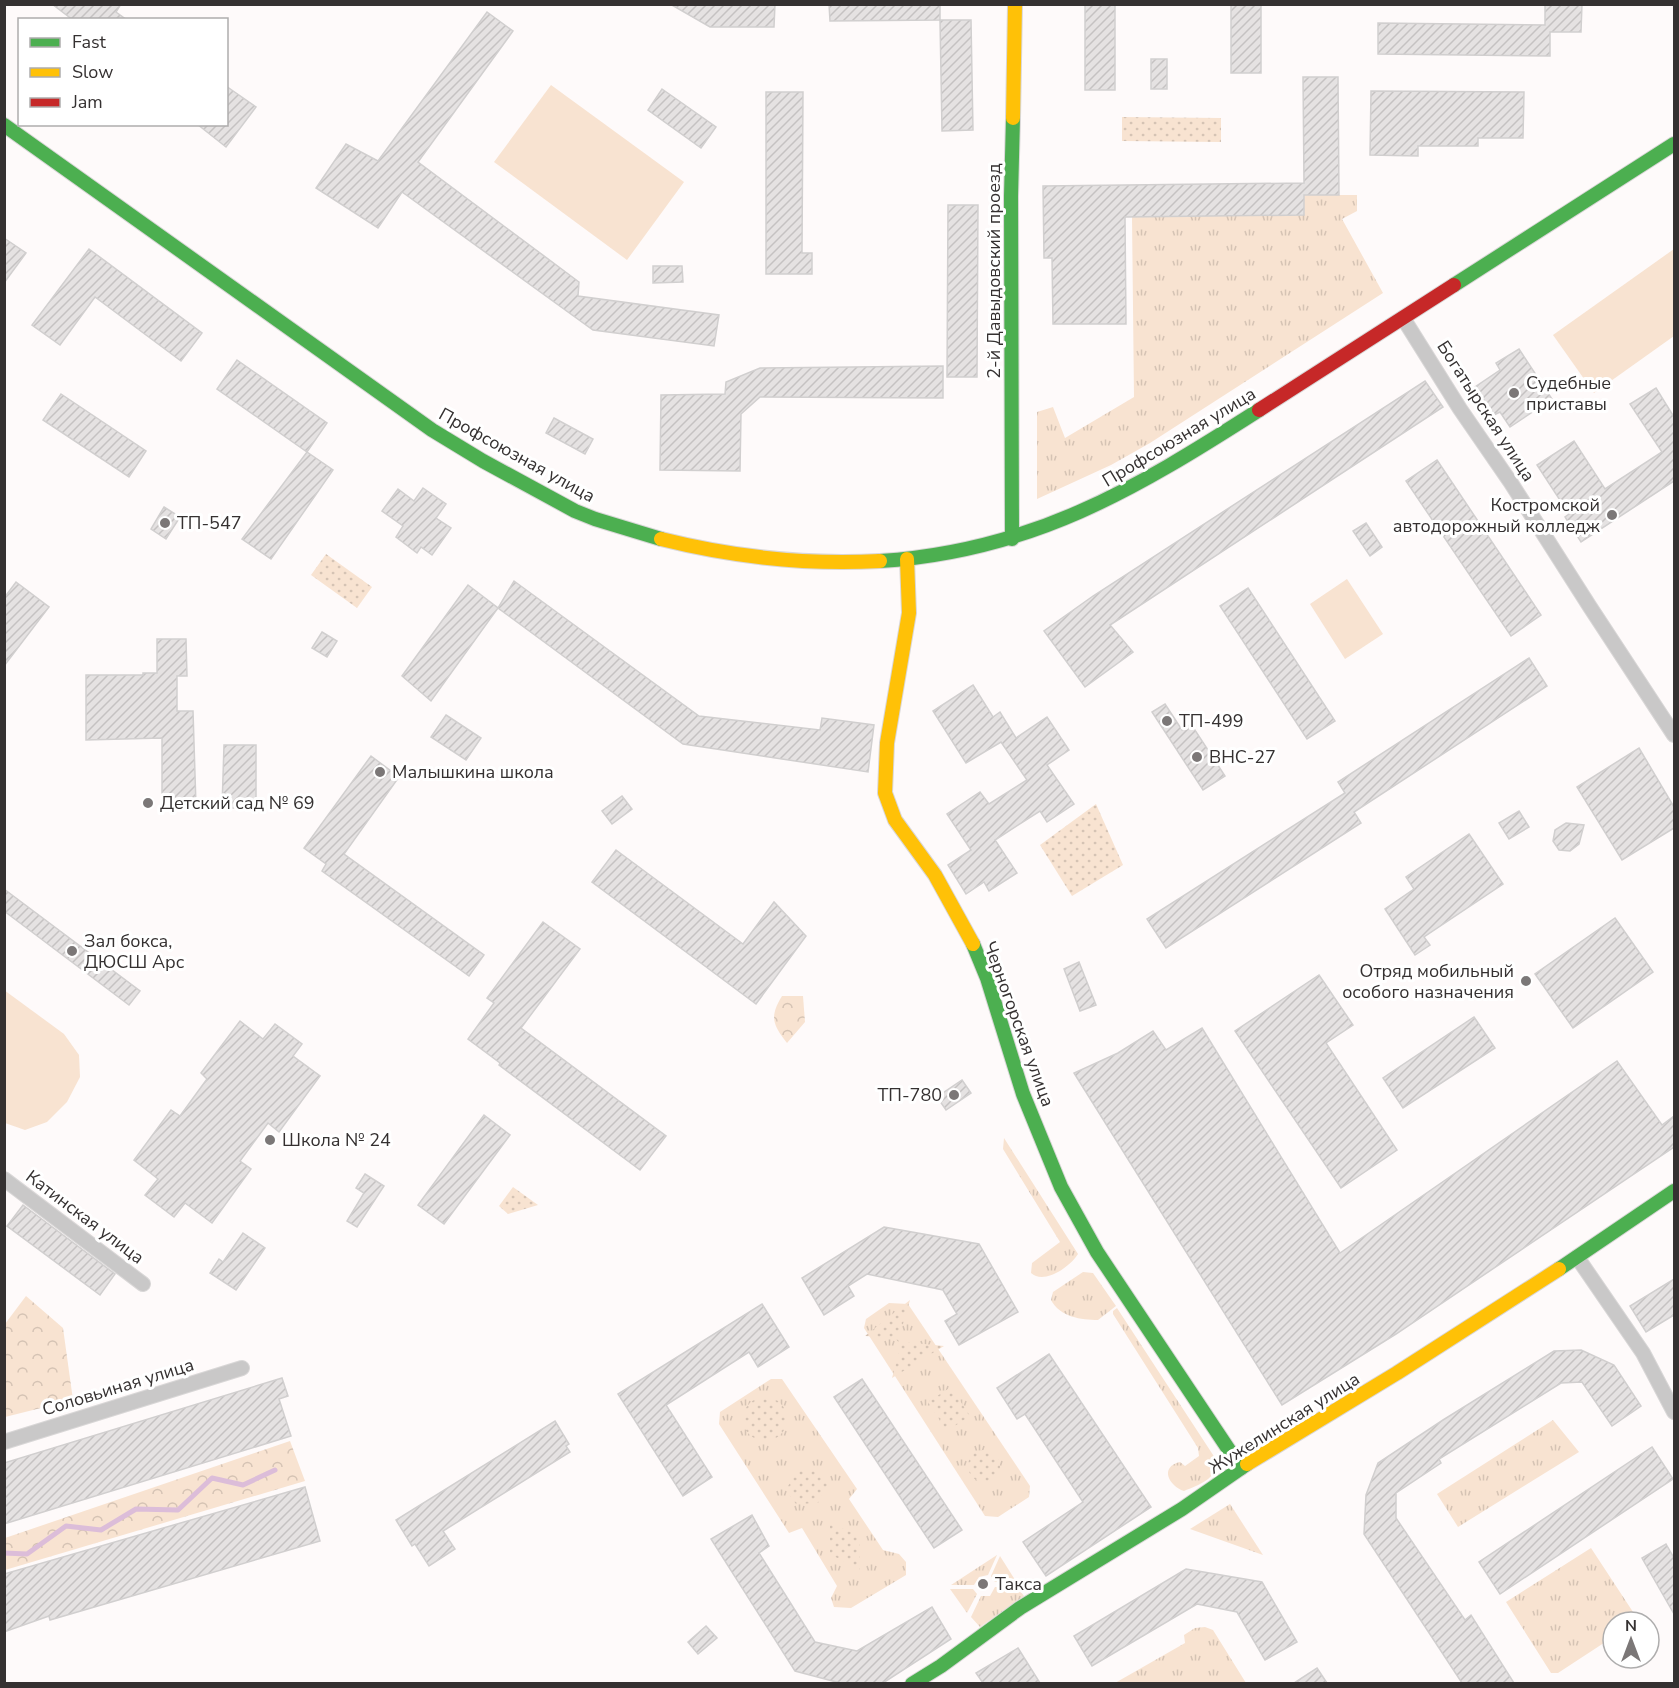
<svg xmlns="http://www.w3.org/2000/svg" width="1679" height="1688" font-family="'Nunito Sans',sans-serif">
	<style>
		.grass { fill: url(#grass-tufts) }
		.forest { fill: url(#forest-crowns) }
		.park { fill: url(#park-dots) }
		.pitch { fill: #f8e3d1 }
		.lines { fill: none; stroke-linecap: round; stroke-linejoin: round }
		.stream { stroke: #dcbdd9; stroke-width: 5 }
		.building { fill: url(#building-hatch); stroke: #d1cfcf; stroke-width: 1.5 }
		.street-casing { stroke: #d9d7d7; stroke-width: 16 }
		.fast-casing { stroke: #d9d7d7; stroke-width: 16 }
		.slow-casing { stroke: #d9d7d7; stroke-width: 16 }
		.jam-casing { stroke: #d9d7d7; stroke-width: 16 }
		.street { stroke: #c9c8c8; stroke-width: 14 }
		.fast { stroke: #4caf50; stroke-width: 14 }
		.slow { stroke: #ffc107; stroke-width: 14 }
		.jam { stroke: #c62828; stroke-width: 14 }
		.poi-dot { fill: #7b7777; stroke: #fff; stroke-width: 2 }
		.labels { text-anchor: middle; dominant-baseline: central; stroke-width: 6; stroke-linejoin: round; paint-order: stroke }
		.street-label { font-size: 18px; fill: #353131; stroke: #fff }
		.poi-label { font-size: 18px; fill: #353131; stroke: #fff; text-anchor: start }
	</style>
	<defs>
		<pattern id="grass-tufts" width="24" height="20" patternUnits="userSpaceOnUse" patternTransform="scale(1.5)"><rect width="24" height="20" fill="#f8e3d1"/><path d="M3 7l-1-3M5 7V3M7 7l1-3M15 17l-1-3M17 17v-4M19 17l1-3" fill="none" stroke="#d5c3b4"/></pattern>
		<pattern id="forest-crowns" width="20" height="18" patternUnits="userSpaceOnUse" patternTransform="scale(1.5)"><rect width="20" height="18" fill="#f8e3d1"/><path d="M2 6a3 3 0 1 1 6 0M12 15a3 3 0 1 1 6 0" fill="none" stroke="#d5c3b4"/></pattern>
		<pattern id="park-dots" width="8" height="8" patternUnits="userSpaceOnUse" patternTransform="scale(1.5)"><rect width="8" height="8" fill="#f8e3d1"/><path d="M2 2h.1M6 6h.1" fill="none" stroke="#d5c3b4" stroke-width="1.8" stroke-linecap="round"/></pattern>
		<pattern id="building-hatch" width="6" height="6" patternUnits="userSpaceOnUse" patternTransform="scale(1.5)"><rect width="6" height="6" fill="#e5e2e2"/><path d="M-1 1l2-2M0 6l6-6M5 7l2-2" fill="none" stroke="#c5c2c2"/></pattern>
	</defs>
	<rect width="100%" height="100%" fill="#fefafa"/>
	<!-- grass -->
	<g class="grass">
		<path d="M1304,195H1357V211L1342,219L1383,293L1150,443L1111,465L1037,499V412L1053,407L1065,438L1134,397L1132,217L1304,215Z"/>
		<path d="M1004,1138L1078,1254C1070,1267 1044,1285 1031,1273L1032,1263L1060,1242L1003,1149Z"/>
		<path d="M1083,1272L1093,1273L1116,1306L1098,1320C1081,1320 1060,1317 1051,1300L1053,1292Z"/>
		<path d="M889,1303L908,1304L1030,1486L1029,1497L998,1517L985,1516L864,1328L866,1319Z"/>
		<path d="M1117,1308L1217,1461C1217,1479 1199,1485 1184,1491C1169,1486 1159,1467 1180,1462L1185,1466L1199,1456L1198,1448L1113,1314V1311Z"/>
		<path d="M771,1379H782L857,1489L849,1499L883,1550L899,1554L906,1562V1575L851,1608L834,1607L831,1598L837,1586L802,1528L789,1533L719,1424L720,1412Z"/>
		<path d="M1553,1420L1579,1452L1458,1527L1437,1494Z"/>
		<path d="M1230,1504L1263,1555L1190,1529Z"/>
		<path d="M1591,1548L1635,1615V1622H1613V1637L1558,1673H1551L1506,1602Z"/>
		<path d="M997,1555L988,1575L979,1577L974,1585H951Z"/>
		<path d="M1000,1556L1017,1583L995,1582L991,1576Z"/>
		<path d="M995,1587H1017L1024,1596L980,1627L971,1617L981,1596H990Z"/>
		<path d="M950,1589H973L977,1594L967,1613Z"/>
		<path d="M1205,1627L1213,1630L1246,1683H1115L1185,1643L1184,1635L1195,1628Z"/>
	</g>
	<!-- forest -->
	<g class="forest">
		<path d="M782,996H803L805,1022L787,1043C773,1025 769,1017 782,996Z"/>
		<path d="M26,1296L63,1328L73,1400L5,1417V1324Z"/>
		<path d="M290,1441L305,1481L5,1570V1538Z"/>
	</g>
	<!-- park -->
	<g class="park">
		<path d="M1122,117L1221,118V142L1122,141Z"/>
		<path d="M326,554L372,587L357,608L311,575Z"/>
		<path d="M1096,804L1123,865L1072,896L1040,845Z"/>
		<path d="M513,1187L538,1205L508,1214L499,1206Z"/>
		<path d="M910,1300L900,1334L905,1342L944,1346L892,1378L901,1345L895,1338L865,1336Z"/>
		<path d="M951,1387L970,1416L947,1431L928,1402Z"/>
		<circle cx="765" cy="1419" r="22"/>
		<circle cx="984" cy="1466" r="16"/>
		<path d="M816,1469L828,1484L818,1503L796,1504L786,1490L797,1470Z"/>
		<path d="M830,1523L860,1536V1570L830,1554Z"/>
	</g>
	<!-- pitch -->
	<g class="pitch">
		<path d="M551,85L684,182L627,260L494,162Z"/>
		<path d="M1674,249V336L1594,393L1553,335Z"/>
		<path d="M1347,579L1383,634L1345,659L1310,604Z"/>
		<path d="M4,990L64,1034L79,1055L80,1077L67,1102L47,1122L25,1130L5,1123Z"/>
	</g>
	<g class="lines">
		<!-- stream -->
		<path class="stream" d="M4,1553L27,1554L66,1526L101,1530L136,1509L178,1510L212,1478L243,1485L275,1470"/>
	</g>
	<!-- building -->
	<g class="building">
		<path d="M52,4H121L116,12L127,20H73Z"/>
		<path d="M670,4H775L774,27H710Z"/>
		<path d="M829,4H940V20L830,21Z"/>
		<rect x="1085" y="4" width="30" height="86"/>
		<rect x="1231" y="4" width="30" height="69"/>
		<path d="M1545,4H1582L1581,32H1550V56L1378,54V23L1545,25Z"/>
		<path d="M487,12L513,31L418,162L579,282L578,296L719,315L714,346L593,330L402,192L378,228L316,188L346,144L378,161Z"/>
		<path d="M940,20H971L973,130L942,131Z"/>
		<rect x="1151" y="59" width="16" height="30"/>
		<path d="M1303,77H1338L1339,195H1304V215L1125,217L1126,324H1053L1052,258H1044L1043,186L1304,183Z"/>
		<path d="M226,86L256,107L226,147L197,124H226Z"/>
		<path d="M662,89L716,127L701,148L648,110Z"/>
		<path d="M1371,91L1524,92L1523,138H1478V146H1418V156L1370,155Z"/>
		<path d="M766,92H803L802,253H812V274H766Z"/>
		<path d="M948,205H978L977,377H947Z"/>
		<path d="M4,238L26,253L4,283Z"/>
		<path d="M89,249L202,333L181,361L95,297L60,345L32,325Z"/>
		<path d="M653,266H682L683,282L653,283Z"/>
		<path d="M1519,349L1552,399L1510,427L1500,412L1494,415L1475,387L1500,370L1496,363Z"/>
		<path d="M237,360L327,423L307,452L217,389Z"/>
		<path d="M943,366V398L760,397L741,414L740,471L660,470L661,395L725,394L726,382L760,368Z"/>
		<path d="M1425,381L1443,407L1110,625L1133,652L1085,687L1044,631L1093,596Z"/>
		<path d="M1656,388L1674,417V481L1581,542L1565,517L1569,514L1537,465L1574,441L1605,489L1662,452L1630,404Z"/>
		<path d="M61,394L146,451L129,477L43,420Z"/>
		<path d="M554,418L593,439L585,454L546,433Z"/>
		<path d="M307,452L333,470L271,559L242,539Z"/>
		<path d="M1437,460L1541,615L1511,636L1406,481Z"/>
		<path d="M423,488L446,504L436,518L451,528L432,555L421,547L417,553L396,537L403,526L382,511L398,489L414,501Z"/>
		<path d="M164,507L180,517L166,539L151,529Z"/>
		<path d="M1366,523L1382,547L1370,556L1353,531Z"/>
		<path d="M514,581L699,716L820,730L822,718L874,725L868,772L683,744L498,608Z"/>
		<path d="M16,582L49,607L4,666V598Z"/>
		<path d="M468,585L498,608L431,701L402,676Z"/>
		<path d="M1248,588L1335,721L1307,739L1220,606Z"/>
		<path d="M322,632L337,641L327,657L312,648Z"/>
		<path d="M157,639H186L187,676H177V711H193L196,806H162V738L86,740V675H143V673H157Z"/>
		<path d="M1529,658L1547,686L1354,812L1361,823L1166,948L1147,919L1345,793L1338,782Z"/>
		<path d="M973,685L993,717L1000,712L1016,738L1047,717L1069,750L1047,765L1074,804L1047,822L1040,811L995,840L1017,873L989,891L984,882L966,894L948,865L971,850L947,814L980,792L989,804L1027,780L1001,742L966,763L933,711Z"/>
		<path d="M1165,704L1182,730L1191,724L1225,776L1203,790L1152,712Z"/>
		<path d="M446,715L481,738L466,760L431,737Z"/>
		<path d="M224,745H256V808H222Z"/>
		<path d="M1639,748L1674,807V828L1622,860L1577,787Z"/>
		<path d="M371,756L399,777L344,854L484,955L469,976L322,871L326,864L304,848Z"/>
		<path d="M622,796L632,809L612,824L602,811Z"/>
		<path d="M1519,811L1529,827L1509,839L1499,823Z"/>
		<path d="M1566,823L1584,825L1579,844L1570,851L1559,850L1553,841L1555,830Z"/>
		<path d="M1469,834L1503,884L1424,937L1430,945L1415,955L1385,909L1414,889L1406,877Z"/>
		<path d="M616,850L743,944L774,902L806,936L756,1004L592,882Z"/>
		<path d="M4,889L140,991L129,1005L4,911Z"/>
		<path d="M1615,918L1653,972L1573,1028L1535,974Z"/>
		<path d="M543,922L580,949L521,1028L666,1136L640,1170L499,1065L500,1063L468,1039L494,1003L487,998Z"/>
		<path d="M1079,962L1096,1005L1080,1011L1064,969Z"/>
		<path d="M1319,975L1353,1025L1326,1043L1397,1150L1341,1188L1235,1031Z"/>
		<path d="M1474,1017L1495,1048L1403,1108L1383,1078Z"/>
		<path d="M240,1021L263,1039L275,1024L302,1044L293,1056L320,1076L279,1132L268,1123L240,1161L251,1169L212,1223L185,1203L174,1217L145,1195L158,1179L134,1160L171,1110L180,1116L207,1079L201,1073Z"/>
		<path d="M1202,1028L1340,1253L1617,1061L1662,1125L1674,1116V1147L1396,1334L1282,1405L1074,1073L1118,1053L1153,1031L1166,1050Z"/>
		<path d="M962,1080L971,1093L946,1110L937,1097Z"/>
		<path d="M484,1115L510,1135L444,1224L418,1205Z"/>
		<path d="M365,1174L384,1186L357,1227L347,1221L364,1193L356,1188Z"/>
		<path d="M23,1205L115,1274L100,1295L7,1226Z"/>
		<path d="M884,1227L979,1244L1018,1312L959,1345L945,1321L957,1314L943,1290L867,1274L848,1286L854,1296L824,1315L802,1278Z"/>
		<path d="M243,1233L265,1248L236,1290L210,1273L219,1259L223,1262Z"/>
		<path d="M1674,1279V1315L1646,1332L1630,1306Z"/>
		<path d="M762,1304L789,1347L758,1367L749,1352L666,1405L712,1477L683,1496L618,1394Z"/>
		<path d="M1581,1350L1614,1365L1641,1406L1612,1426L1582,1382L1561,1383L1439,1459L1441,1463L1396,1493V1518L1465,1620L1471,1615L1514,1683H1462L1364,1534L1366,1495L1378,1463L1443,1420L1554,1351Z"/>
		<path d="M1049,1354L1151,1507L1046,1576L1023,1542L1083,1502L1025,1414L1017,1419L997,1388Z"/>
		<path d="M282,1378L288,1396L279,1399L291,1436L4,1524V1463Z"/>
		<path d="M862,1379L962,1530L934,1548L834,1397Z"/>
		<path d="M555,1421L569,1444L566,1446L570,1452L443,1531L455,1549L429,1566L415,1544L412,1546L396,1520Z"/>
		<path d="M1652,1447L1673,1479L1500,1594L1479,1562Z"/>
		<path d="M305,1487L320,1541L50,1620L49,1616L4,1632V1574Z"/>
		<path d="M752,1515L769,1546L759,1553L815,1642L857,1651L932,1607L951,1639L883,1683H840L795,1671L711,1539Z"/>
		<path d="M1666,1544L1674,1558V1614L1642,1558Z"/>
		<path d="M1186,1569L1262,1582L1297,1642L1265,1660L1237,1612L1197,1604L1092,1666L1074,1636Z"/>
		<path d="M706,1626L717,1638L698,1654L688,1642Z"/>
		<path d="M1018,1648L1040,1683H983L976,1673Z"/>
		<path d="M1317,1668L1327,1683H1294Z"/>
	</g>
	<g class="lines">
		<defs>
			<g id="street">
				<path d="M1403,318L1460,409L1511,483L1590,607L1674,735"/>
				<path d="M4,1179L143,1284"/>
				<path d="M1577,1257L1643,1353L1674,1412"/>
				<path d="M4,1442L242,1368"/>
			</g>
			<g id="fast">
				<path d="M4,125L432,430L483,461L575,511L595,519L661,539"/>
				<path d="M1454,285L1674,144"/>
				<path d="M1012,539L1011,196L1013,118"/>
				<path d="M880,561C1032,551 1134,490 1259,410"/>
				<path d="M973,944L987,978L1023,1094L1061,1187L1097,1252L1241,1468"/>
				<path d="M1559,1269L1674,1191"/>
				<path d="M912,1684L941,1666L1020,1608L1182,1509L1247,1464"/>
			</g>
			<g id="slow">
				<path d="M1013,118L1015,4"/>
				<path d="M661,539C733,557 807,565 880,561"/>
				<path d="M907,559L909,613L887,743L885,793L895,820L935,875L973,944"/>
				<path d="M1247,1464L1397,1373L1559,1269"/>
			</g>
			<path id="jam" d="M1259,410L1454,285"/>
		</defs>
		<!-- street casing -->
		<use href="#street" class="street-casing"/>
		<!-- fast casing -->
		<use href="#fast" class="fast-casing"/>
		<!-- slow casing -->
		<use href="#slow" class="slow-casing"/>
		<!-- jam casing -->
		<use href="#jam" class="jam-casing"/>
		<!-- street -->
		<use href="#street" class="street"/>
		<!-- fast -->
		<use href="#fast" class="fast"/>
		<!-- slow -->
		<use href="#slow" class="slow"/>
		<!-- jam -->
		<use href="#jam" class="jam"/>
	</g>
	<!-- markers -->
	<g class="poi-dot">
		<circle cx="1514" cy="393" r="6"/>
		<circle cx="1612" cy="515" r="6"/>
		<circle cx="165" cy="523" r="6"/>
		<circle cx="1167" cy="721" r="6"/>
		<circle cx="1197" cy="757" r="6"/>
		<circle cx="380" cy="772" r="6"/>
		<circle cx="148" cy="803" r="6"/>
		<circle cx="72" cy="951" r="6"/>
		<circle cx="1526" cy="981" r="6"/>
		<circle cx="954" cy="1095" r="6"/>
		<circle cx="270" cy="1140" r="6"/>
		<circle cx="983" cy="1584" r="6"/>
	</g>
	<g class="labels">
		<!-- street labels -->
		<g class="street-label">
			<text transform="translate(994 271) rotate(-90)">2-й Давыдовский проезд</text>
			<text transform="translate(1486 411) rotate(57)">Богатырская улица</text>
			<text transform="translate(1179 437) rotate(-31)">Профсоюзная улица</text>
			<text transform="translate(517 455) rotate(29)">Профсоюзная улица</text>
			<text transform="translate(1019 1024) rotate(70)">Черногорская улица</text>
			<text transform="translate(85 1217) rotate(37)">Катинская улица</text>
			<text transform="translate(118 1387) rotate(-17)">Соловьиная улица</text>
			<text transform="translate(1284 1423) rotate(-32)">Жужелинская улица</text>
		</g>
		<!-- poi labels -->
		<g class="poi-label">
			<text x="1526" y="383">Судебные<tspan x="1526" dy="21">приставы</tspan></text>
			<text x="1600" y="505" text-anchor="end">Костромской<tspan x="1600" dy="21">автодорожный колледж</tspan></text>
			<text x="177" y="523">ТП-547</text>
			<text x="1179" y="721">ТП-499</text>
			<text x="1209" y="757">ВНС-27</text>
			<text x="392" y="772">Малышкина школа</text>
			<text x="160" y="803">Детский сад № 69</text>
			<text x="84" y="941">Зал бокса,<tspan x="84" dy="21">ДЮСШ Арс</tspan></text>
			<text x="1514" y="971" text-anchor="end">Отряд мобильный<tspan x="1514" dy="21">особого назначения</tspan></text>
			<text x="942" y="1095" text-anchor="end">ТП-780</text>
			<text x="282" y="1140">Школа № 24</text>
			<text x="995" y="1584">Такса</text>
		</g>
	</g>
	<!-- border -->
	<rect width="1679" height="1688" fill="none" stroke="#353131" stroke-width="12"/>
	<!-- legend -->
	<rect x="18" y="18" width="210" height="108" fill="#ffffff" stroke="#aeadad" stroke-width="1.5"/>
	<rect x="30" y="38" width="30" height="9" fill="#4caf50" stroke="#aeadad" stroke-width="1.5"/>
	<text x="72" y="48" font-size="18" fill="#353131">Fast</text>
	<rect x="30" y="68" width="30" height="9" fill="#ffc107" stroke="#aeadad" stroke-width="1.5"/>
	<text x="72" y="78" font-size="18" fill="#353131">Slow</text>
	<rect x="30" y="98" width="30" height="9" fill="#c62828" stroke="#aeadad" stroke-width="1.5"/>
	<text x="72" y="108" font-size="18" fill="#353131">Jam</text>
	<!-- north arrow -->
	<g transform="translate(1631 1640)"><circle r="28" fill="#ffffff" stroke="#aeadad" stroke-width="1.5"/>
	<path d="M0-4.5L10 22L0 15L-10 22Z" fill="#7b7777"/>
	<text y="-9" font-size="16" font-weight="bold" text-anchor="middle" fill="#353131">N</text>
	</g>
</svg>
